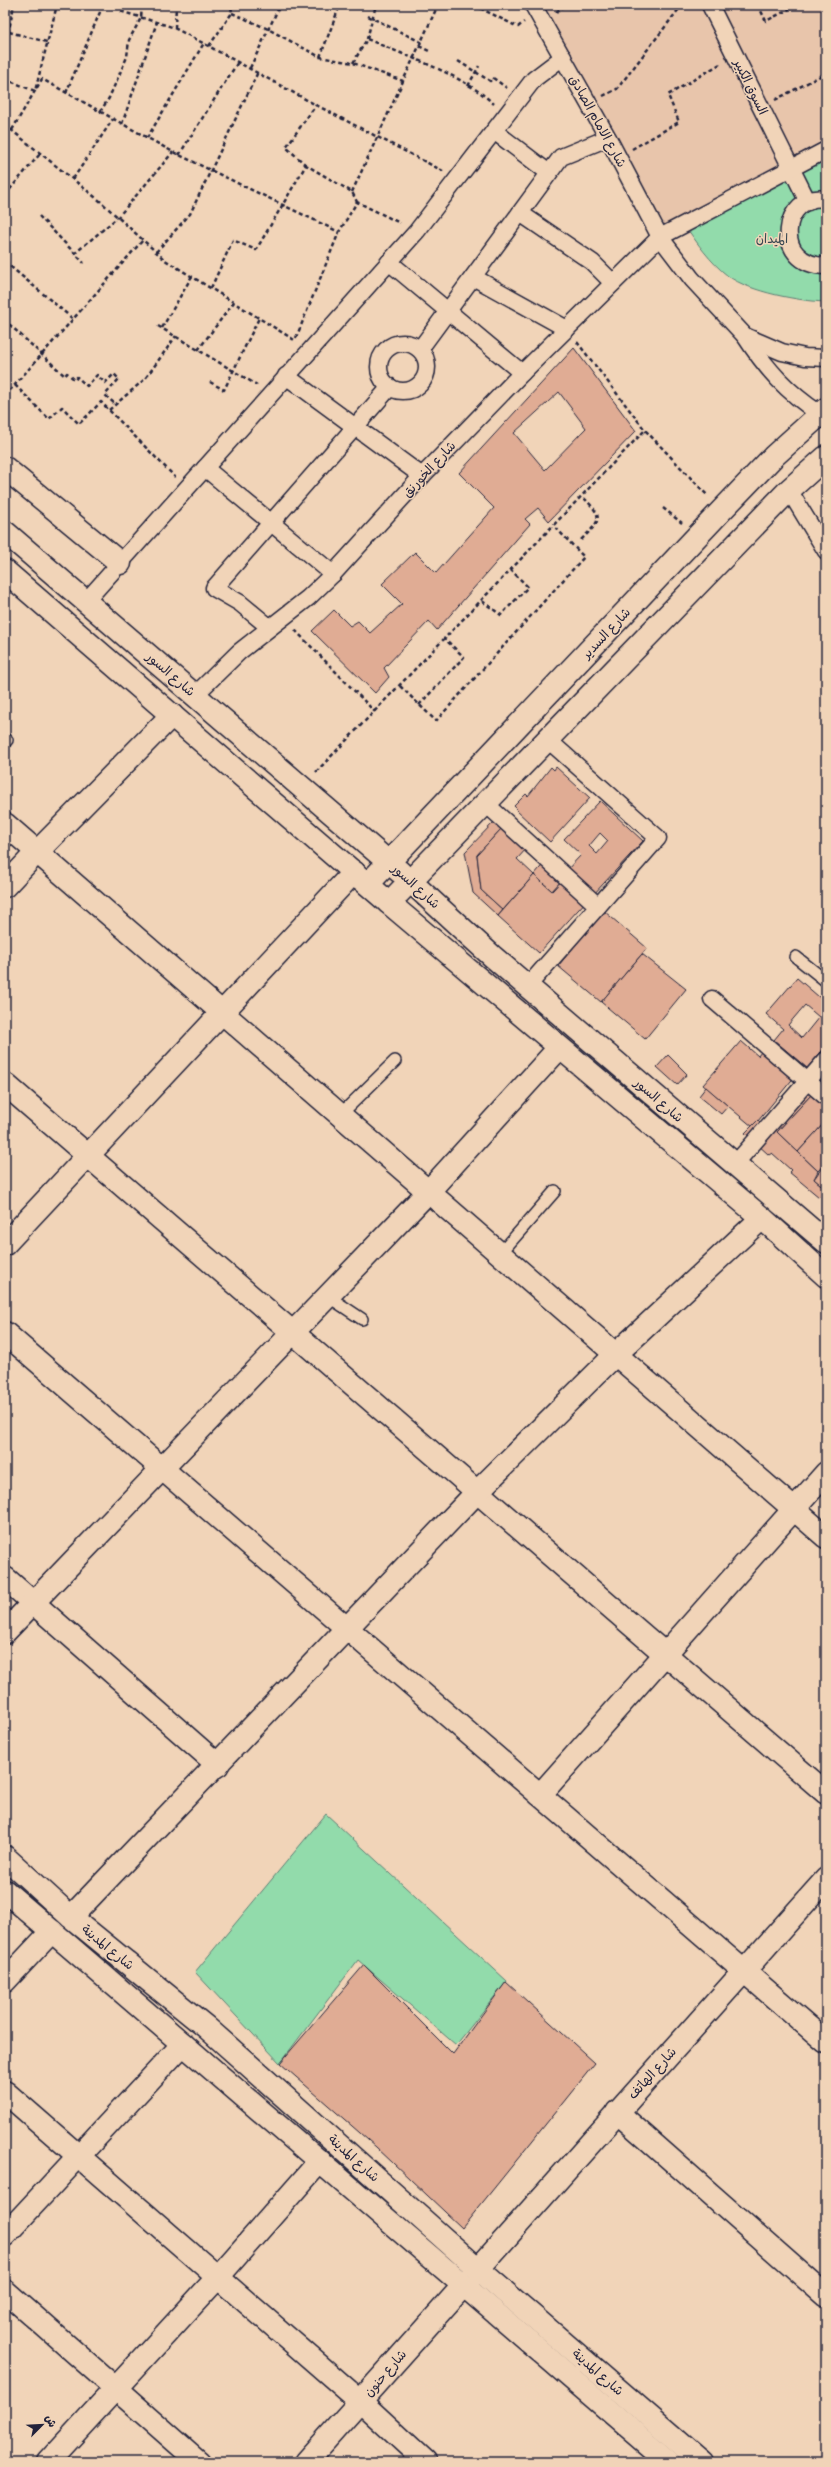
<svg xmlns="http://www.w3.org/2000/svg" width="831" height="2467" font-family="Itim,'Playpen Sans Arabic',sans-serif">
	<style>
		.built { fill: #e8c5ab }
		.green { fill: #92dbab; stroke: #5a7e73 }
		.building { fill: #e0ac94; stroke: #22223b; fill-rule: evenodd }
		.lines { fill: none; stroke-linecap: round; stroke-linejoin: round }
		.service-casing { stroke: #22223b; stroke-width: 14 }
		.pedestrian-casing { stroke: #22223b; stroke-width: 19 }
		.minor-casing { stroke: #22223b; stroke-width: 25 }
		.tertiary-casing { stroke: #22223b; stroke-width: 25 }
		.secondary-casing { stroke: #22223b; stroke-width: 25 }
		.path { stroke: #22223b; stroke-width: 2.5; stroke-dasharray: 4 3; stroke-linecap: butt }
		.service { stroke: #f1d4b8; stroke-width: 11 }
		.pedestrian { stroke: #f1d4b8; stroke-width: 16 }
		.minor { stroke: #f1d4b8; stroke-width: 22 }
		.tertiary { stroke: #f1d4b8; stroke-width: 22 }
		.secondary { stroke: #f1d4b8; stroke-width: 22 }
		.labels { text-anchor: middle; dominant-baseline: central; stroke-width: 3; stroke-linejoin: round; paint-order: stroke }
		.street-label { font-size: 13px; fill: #22223b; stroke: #f1d4b8 }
		.park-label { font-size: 13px; fill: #384751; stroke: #f1d4b8 }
	</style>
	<rect width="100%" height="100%" fill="#f1d4b8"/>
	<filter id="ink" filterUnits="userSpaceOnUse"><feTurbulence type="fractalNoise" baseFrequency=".025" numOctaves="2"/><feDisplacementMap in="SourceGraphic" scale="8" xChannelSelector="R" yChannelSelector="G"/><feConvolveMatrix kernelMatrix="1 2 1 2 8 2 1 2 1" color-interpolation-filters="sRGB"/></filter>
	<g filter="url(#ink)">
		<!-- built -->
		<path class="built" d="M534,5H826V150L660,237Z"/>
		<!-- green -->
		<g class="green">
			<path d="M826,150V302C799,301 750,292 728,276C710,262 697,243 684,224Z"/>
			<path d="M326,1814L507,1981L456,2045L358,1960L280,2063L195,1972Z"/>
		</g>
		<!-- building -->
		<g class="building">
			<path d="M574,348L636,431L549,521L538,508L525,519L530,524L437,630L429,621L384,668L389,677L375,693L312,631L334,610L350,626L358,621L370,633L402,604L382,584L415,552L436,573L494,508L459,473ZM559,392L586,428L545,470L514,433Z"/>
			<path d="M551,767L554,770L556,767L590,798L550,842L516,810L517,809L514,806L526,794L528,796Z"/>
			<path d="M600,801L643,841L592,896L565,872L581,855L564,839ZM600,833L608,841L597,854L589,846Z"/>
			<path d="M495,821L502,828L477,855L481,890L503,910L498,916L473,893L465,852Z"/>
			<path d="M502,828L527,848L517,859L534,875L503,910L481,890L477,855Z"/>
			<path d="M545,862L565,877L552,891L534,875Z"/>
			<path d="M534,875L552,891L565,877L588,899L539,953L498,916Z"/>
			<path d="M604,911L647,948L601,1002L558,966Z"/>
			<path d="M642,954L686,989L645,1039L601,1002Z"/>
			<path d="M797,978L826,1003V1046L807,1068L774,1040L783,1029L766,1014ZM805,1005L819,1017L802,1038L788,1025Z"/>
			<path d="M741,1041L758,1056L764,1048L796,1075L753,1127L703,1085Z"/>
			<path d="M826,1046V1079L821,1084L826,1088V1107L812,1094L777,1132L818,1171L814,1179L826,1189L819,1197L789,1172L791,1170L772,1153L769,1155L745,1133L758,1120L762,1124Z"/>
			<path d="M668,1055L687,1074L677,1085L657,1067Z"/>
			<path d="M706,1087L728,1106L721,1114L699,1096Z"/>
			<path d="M812,1094L826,1107V1121L798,1152L777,1132Z"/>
			<path d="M826,1121V1162L818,1171L798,1152Z"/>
			<path d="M826,1162V1189L814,1179Z"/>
			<path d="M364,1965L453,2054L506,1982L595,2063L462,2228L376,2147L280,2063Z"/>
		</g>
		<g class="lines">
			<defs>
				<g id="service">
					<path d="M5,742L7,740"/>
					<path d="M796,957L826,981"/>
					<path d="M340,1115L395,1061"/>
					<path d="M500,1254L555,1191"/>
					<path d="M329,1297L362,1319"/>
				</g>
				<g id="pedestrian">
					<path d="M533,5L608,138L660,237L692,279L745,336L782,352L805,357L826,358"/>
					<path d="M710,5L808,202"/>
					<path d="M494,131L549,173"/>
					<path d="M826,199C782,192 771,265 826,266"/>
					<path d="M520,213L592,262L613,283"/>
					<path d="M389,262L522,373"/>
					<path d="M473,277L567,329"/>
					<path d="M745,336C767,370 787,392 820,414"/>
					<circle cx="403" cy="367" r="24"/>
					<path d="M420,349L561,157L608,138"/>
					<path d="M286,376L422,476"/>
					<path d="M205,468L333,574"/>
					<path d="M789,490L826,551"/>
					<path d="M86,601L417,231L534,79L563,57"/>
					<path d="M269,627L240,603L214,588L390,387"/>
					<path d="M195,695L239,652L308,598L333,574L422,476L522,373L660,237L826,150"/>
					<path d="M485,803L598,906"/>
					<path d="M527,987L658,838L547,739"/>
					<path d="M712,999L826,1097"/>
					<path d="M735,1164L826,1060"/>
				</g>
				<g id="minor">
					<path d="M5,468L120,563"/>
					<path d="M5,824L826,1537"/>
					<path d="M5,886L37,852L172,715"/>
					<path d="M5,1084L826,1793"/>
					<path d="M5,1244L354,872"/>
					<path d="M5,1333L826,2042"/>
					<path d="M5,1578L218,1765"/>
					<path d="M5,1632L428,1192L559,1048"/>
					<path d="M540,1795L826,1473"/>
					<path d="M71,1917L477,1492L616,1354L762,1218"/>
					<path d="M5,1981L52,1931"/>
					<path d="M5,2092L360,2401L426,2462"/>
					<path d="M617,2112L826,2296"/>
					<path d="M5,2235L183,2044"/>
					<path d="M5,2291L199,2462"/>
					<path d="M48,2462L218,2277L320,2161"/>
				</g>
				<g id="tertiary">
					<path d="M410,881L492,956L826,1242"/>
					<path d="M389,903L762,1218L826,1276"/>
					<path d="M306,2462L826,1879"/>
				</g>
				<g id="secondary">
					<path d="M5,532L400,872"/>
					<path d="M5,571L389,903L789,490L826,457"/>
					<path d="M368,884L721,511L774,456L826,409"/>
					<path d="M5,1857L71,1917L206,2027L477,2268L702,2462"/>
					<path d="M5,1891L669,2462"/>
				</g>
			</defs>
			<!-- service casing -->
			<use href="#service" class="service-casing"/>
			<!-- pedestrian casing -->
			<use href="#pedestrian" class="pedestrian-casing"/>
			<!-- minor casing -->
			<use href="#minor" class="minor-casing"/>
			<!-- tertiary casing -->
			<use href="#tertiary" class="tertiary-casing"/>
			<!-- secondary casing -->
			<use href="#secondary" class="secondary-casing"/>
			<!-- path -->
			<g class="path">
				<path d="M119,5L120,11L172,27L190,36L316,105L443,171"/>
				<path d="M474,5L518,27L524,22"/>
				<path d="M758,5L766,21L797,5"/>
				<path d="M556,12L566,5"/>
				<path d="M232,13L268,29L320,57L353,63L403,81"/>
				<path d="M368,16L421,42"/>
				<path d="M5,18L11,20L14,5"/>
				<path d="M175,28L176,5"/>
				<path d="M9,32L47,42"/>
				<path d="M5,38H7L11,20"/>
				<path d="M367,39L376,5"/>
				<path d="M209,46L232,13L231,5"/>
				<path d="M419,46L431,52"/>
				<path d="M320,57L340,5"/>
				<path d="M458,61L490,81L493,78L507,88"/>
				<path d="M353,63L367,39C408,57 462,74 494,104"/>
				<path d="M5,67L7,38"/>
				<path d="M250,68L280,5"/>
				<path d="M5,79L35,91L57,5"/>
				<path d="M468,86L479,66"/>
				<path d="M66,93L103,5"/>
				<path d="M603,96L617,89L682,5"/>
				<path d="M775,100L826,73"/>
				<path d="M100,112L109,98L127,57L129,40L141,18L142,5"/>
				<path d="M122,124L157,22"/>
				<path d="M5,125L100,201L165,260L296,341"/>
				<path d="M12,130L42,79L173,152L339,232L357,202L400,223"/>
				<path d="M147,138L204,43"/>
				<path d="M632,149L679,122L668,95L720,64"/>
				<path d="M179,155L238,62"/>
				<path d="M306,165L286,147L316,105"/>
				<path d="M73,179L113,119"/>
				<path d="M352,192L438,5"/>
				<path d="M5,195L40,154"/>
				<path d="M39,216L84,263"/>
				<path d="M156,252L190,214L258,72"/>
				<path d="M74,254L118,217L173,152"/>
				<path d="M5,262L73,319"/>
				<path d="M5,271L10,266"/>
				<path d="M211,288L233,240L256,250L306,165L352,192L357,202"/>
				<path d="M158,326L257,385"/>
				<path d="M162,328L192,276"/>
				<path d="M5,331L10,325L65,376L67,373L75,380L77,377L87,386L97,375L105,383L114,374L119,379L105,395L115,404"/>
				<path d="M296,338L339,232"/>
				<path d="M577,342L645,430L708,496"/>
				<path d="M198,350L234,302"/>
				<path d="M210,382L224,390L259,318"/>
				<path d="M15,385L49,419L62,407L79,424L101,402L175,477"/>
				<path d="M5,396L143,240"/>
				<path d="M109,410L145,379L176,336"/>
				<path d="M663,508L682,523"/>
				<path d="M581,540C602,519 604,518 582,496"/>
				<path d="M482,601L501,615L528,587L511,570"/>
				<path d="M295,630L375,712"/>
				<path d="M400,686L436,721L584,557L554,526"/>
				<path d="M419,705L464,657L445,639"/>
				<path d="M316,772L645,430"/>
			</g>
			<!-- service -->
			<use href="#service" class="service"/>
			<!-- pedestrian -->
			<use href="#pedestrian" class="pedestrian"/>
			<!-- minor -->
			<use href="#minor" class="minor"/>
			<!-- tertiary -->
			<use href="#tertiary" class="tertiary"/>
			<!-- secondary -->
			<use href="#secondary" class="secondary"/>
		</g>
	</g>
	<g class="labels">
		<!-- street labels -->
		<g class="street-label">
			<text transform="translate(751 87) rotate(64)">السوق الكبير</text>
			<text transform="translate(598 121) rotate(61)">شارع الامام الصادق</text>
			<text transform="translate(429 469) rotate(-47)">شارع الخورنق</text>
			<text transform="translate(606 633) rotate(-47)">شارع السدير</text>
			<text transform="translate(171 674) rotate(41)">شارع السور</text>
			<text transform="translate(416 886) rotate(42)">شارع السور</text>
			<text transform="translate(659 1100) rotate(41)">شارع السور</text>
			<text transform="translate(108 1947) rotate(39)">شارع المدينة</text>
			<text transform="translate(652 2073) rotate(-48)">شارع الهاتف</text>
			<text transform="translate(354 2158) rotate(42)">شارع المدينة</text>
			<text transform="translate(598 2372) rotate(41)">شارع المدينة</text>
			<text transform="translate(385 2373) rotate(-49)">شارع حنون</text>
		</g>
		<!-- park labels -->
		<g class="park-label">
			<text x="772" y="238">الميدان</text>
		</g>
	</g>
	<!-- margin -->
	<rect width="831" height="2467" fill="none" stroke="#f1d4b8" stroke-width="20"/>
	<rect x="10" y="10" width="811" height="2447" fill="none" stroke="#22223b" stroke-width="1.5" filter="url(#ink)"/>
	<!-- north arrow -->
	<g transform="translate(42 2425) rotate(66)" stroke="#f1d4b8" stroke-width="3" paint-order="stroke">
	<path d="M0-3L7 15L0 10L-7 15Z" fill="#22223b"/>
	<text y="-6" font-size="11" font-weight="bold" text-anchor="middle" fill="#22223b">ش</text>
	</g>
</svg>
